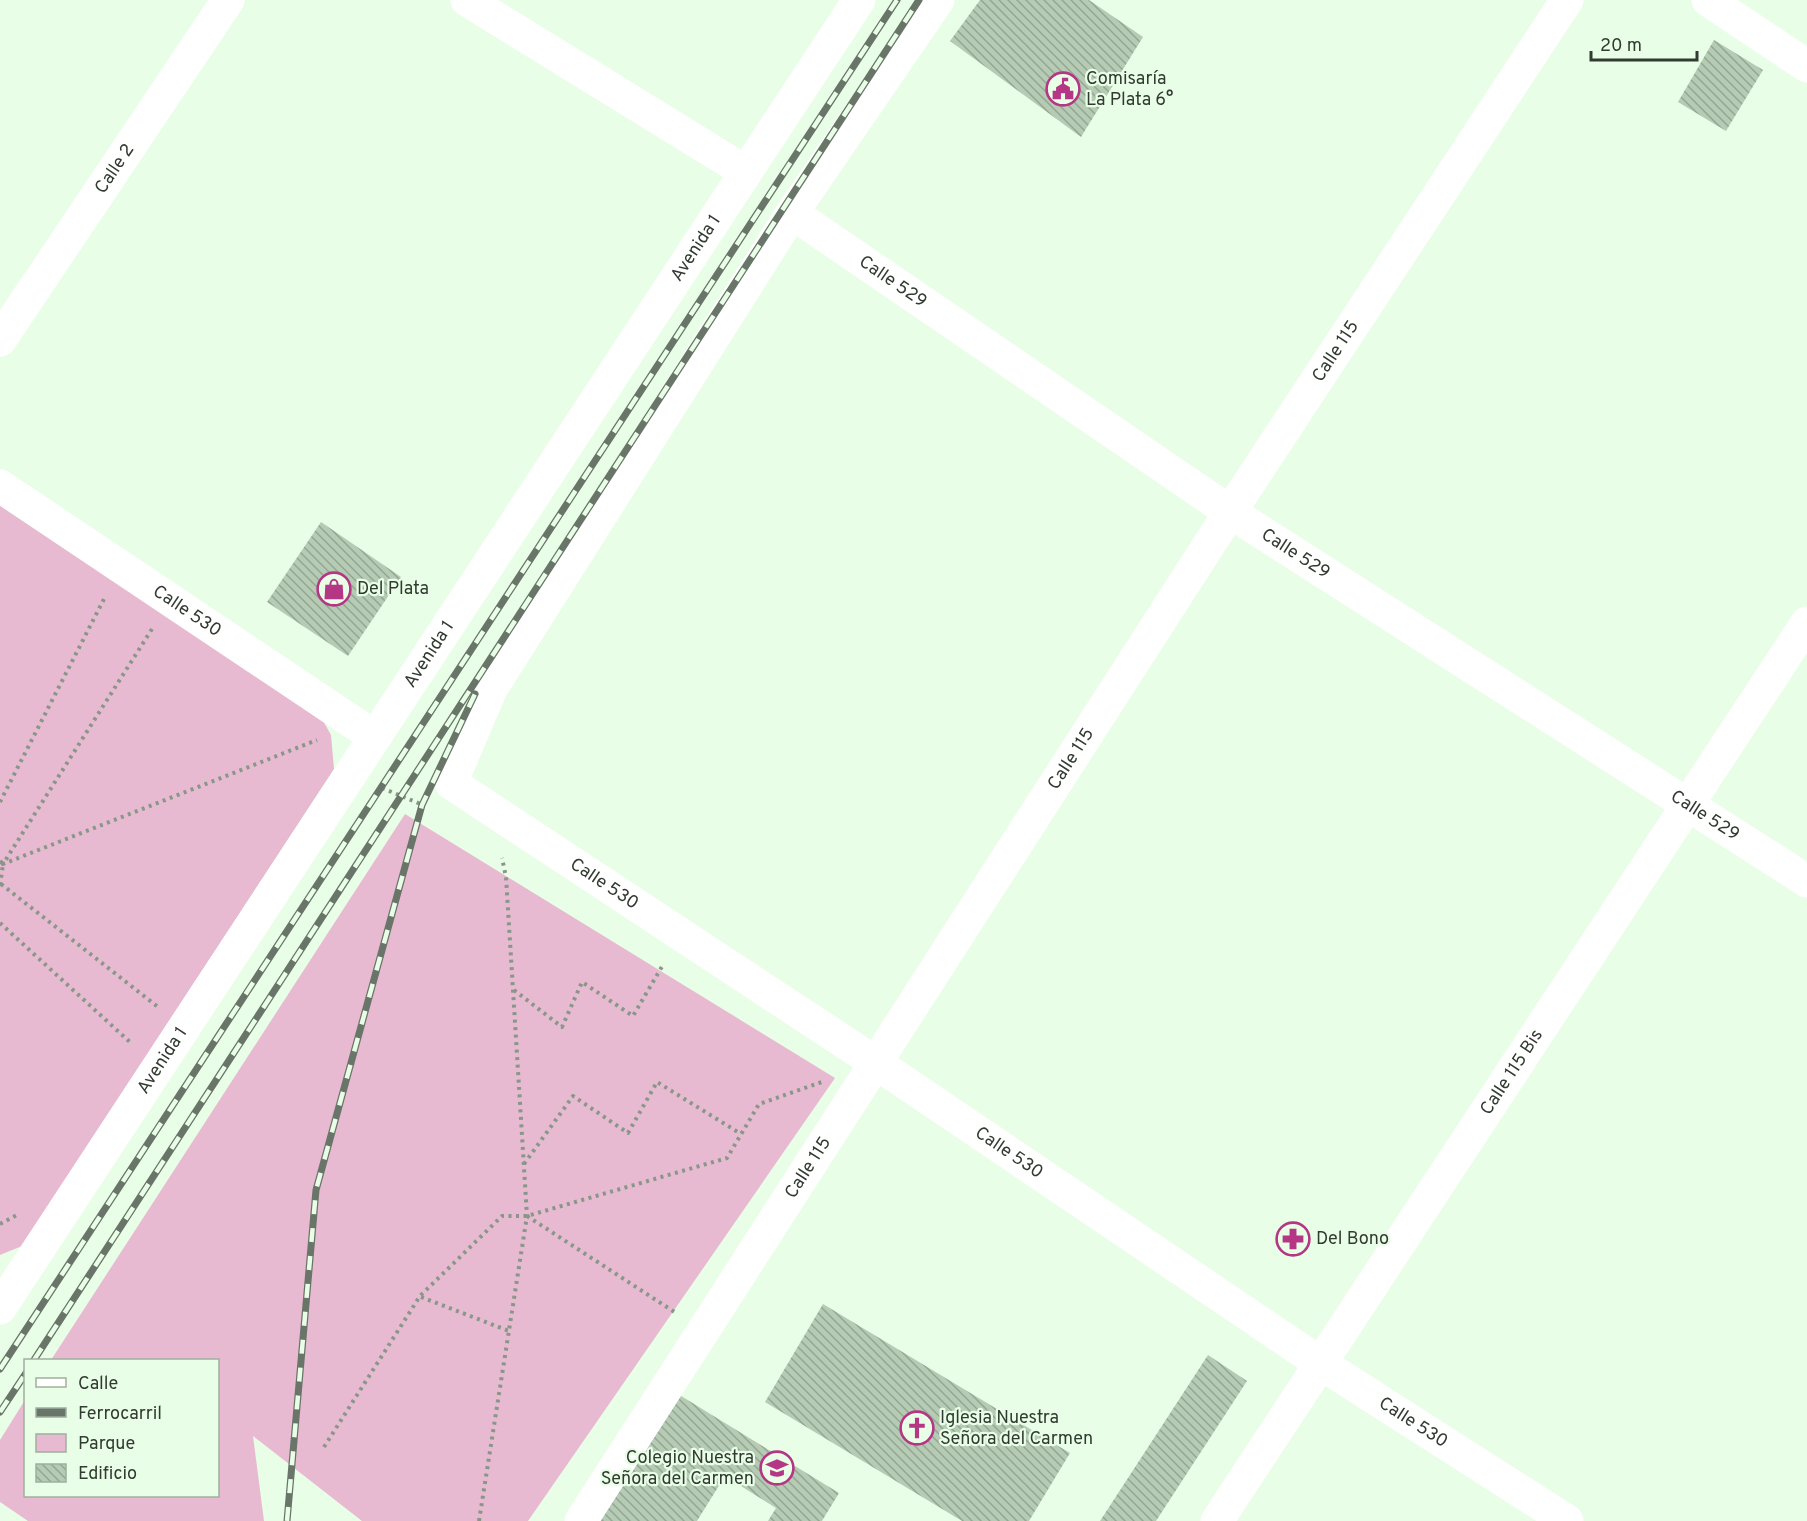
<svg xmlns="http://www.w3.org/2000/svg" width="1807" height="1521" font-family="Overpass,sans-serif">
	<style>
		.green { fill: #e7bad1 }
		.building { fill: url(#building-back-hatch) }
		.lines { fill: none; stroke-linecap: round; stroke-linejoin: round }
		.path { stroke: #889787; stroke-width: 4; stroke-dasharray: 3 4.5; stroke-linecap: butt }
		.minor { stroke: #fff; stroke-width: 33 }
		.tertiary { stroke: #fff; stroke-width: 33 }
		.rail-casing { stroke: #687568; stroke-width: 7 }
		.rail { stroke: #e8fee6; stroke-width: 4.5; stroke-dasharray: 14; stroke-linecap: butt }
		.labels { text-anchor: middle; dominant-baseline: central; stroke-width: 4.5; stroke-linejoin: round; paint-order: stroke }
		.poi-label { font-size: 18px; fill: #323b32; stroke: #e8fee6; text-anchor: start }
		.street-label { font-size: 18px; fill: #323b32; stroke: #e8fee6 }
	</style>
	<defs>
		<pattern id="building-back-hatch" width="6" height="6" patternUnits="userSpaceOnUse" patternTransform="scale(1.5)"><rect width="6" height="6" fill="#b5cbb4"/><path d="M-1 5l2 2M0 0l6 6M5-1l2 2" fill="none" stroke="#94a693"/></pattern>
	</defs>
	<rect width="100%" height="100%" fill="#e8fee6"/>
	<!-- green -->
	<g class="green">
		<path d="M0,503L322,719L331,735L334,769L22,1246L0,1255Z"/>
		<path d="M405,814L835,1078L528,1521H362L253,1436L264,1521H28L0,1502V1440L25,1400L26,1496H218V1360H51Z"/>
	</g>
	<!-- building -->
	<g class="building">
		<path d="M980,0H1089L1143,37L1081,137L950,41Z"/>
		<path d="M1714,40L1763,70L1726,131L1678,102Z"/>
		<path d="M321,522L401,577L348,656L267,602Z"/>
		<path d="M823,1304L1070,1453L1029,1521H962L765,1402Z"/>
		<path d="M1208,1355L1247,1381L1156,1521H1100Z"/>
		<path d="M673,1391L839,1493L822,1521H768L776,1508L725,1476L697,1521H595Z"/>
	</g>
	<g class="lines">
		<!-- path -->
		<g class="path">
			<path d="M152,629L3,864L317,740"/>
			<path d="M382,788L423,805"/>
			<path d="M0,802L105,597"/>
			<path d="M0,861L3,864L0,885"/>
			<path d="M1,884L158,1007"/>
			<path d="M0,923L132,1044"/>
			<path d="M514,990L562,1027L582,982L633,1016L664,963"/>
			<path d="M524,1164L573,1096L628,1133L657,1082L741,1134"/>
			<path d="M527,1216L676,1313"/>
			<path d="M0,1224L17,1215"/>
			<path d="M421,1297L509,1331"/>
			<path d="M324,1447L420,1296L502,1216H527L727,1158L759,1104L822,1082"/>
			<path d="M479,1521L527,1216L506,877L502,858"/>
		</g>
		<!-- minor -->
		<g class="minor">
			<path d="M467,0L746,172"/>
			<path id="s1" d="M938,0L792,213L491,689L451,783L876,1063L1320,1363L1567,1521"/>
			<path id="s2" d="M792,213L1230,512L1807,881"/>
			<path id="s3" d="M0,340L228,0"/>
			<path id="s4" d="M0,486L375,737"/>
			<path id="s5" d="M581,1521L1230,512L1567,0"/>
			<path id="s6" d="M1217,1521L1807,623"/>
		</g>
		<!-- tertiary -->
		<g class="tertiary">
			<path d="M1708,0L1807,66"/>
			<path id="s7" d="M0,1308L859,0"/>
		</g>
		<defs>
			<g id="rail">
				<path d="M34,1360L919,0"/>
				<path d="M0,1369L897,0"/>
				<path d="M0,1412L26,1373"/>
				<path d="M287,1521L316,1190L422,805L475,694"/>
			</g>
		</defs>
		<!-- rail casing -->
		<use href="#rail" class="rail-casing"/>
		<!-- rail -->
		<use href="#rail" class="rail"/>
	</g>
	<!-- icons -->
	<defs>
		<symbol id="civic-ring" viewBox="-11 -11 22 22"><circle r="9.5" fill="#e8fee6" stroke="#b43685" stroke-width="1.5"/><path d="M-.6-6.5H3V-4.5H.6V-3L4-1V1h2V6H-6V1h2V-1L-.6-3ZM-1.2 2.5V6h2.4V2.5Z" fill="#b43685"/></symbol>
		<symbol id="shop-ring" viewBox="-11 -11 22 22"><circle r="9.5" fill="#e8fee6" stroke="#b43685" stroke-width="1.5"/><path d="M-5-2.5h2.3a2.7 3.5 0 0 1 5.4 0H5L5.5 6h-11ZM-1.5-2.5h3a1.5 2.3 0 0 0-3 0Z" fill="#b43685"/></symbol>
		<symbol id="pharmacy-ring" viewBox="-11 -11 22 22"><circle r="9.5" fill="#e8fee6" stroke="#b43685" stroke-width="1.5"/><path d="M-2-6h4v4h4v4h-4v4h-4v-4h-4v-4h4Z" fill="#b43685"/></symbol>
		<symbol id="church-ring" viewBox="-11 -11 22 22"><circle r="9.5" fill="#e8fee6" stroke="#b43685" stroke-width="1.5"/><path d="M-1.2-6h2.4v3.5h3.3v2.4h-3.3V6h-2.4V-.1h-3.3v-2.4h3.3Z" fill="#b43685"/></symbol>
		<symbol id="school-ring" viewBox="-11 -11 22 22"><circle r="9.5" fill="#e8fee6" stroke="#b43685" stroke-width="1.5"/><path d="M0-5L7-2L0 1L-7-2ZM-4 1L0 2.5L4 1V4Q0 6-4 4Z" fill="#b43685"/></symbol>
	</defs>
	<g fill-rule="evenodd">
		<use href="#civic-ring" x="1044" y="70" width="38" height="38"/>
		<use href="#shop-ring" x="315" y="570" width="38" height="38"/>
		<use href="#pharmacy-ring" x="1274" y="1220" width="38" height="38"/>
		<use href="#church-ring" x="898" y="1409" width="38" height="38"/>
		<use href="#school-ring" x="758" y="1449" width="38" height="38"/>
	</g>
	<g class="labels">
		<!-- poi labels -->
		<g class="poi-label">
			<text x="1086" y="79">Comisaría<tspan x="1086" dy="21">La Plata 6°</tspan></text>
			<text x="357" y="589">Del Plata</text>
			<text x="1316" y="1239">Del Bono</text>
			<text x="940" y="1418">Iglesia Nuestra<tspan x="940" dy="21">Señora del Carmen</tspan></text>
			<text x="754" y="1458" text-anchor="end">Colegio Nuestra<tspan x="754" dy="21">Señora del Carmen</tspan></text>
		</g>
		<!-- street labels -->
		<g class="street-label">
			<text stroke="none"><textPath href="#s3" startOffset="206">Calle 2</textPath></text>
			<text stroke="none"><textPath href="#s7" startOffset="1268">Avenida 1</textPath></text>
			<text stroke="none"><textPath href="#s2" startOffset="122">Calle 529</textPath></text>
			<text stroke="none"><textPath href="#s5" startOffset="1392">Calle 115</textPath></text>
			<text stroke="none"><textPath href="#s2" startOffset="608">Calle 529</textPath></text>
			<text stroke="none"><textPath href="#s4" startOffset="225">Calle 530</textPath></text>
			<text stroke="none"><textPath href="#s7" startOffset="782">Avenida 1</textPath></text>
			<text stroke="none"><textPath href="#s5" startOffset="906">Calle 115</textPath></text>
			<text stroke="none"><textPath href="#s2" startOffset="1094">Calle 529</textPath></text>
			<text stroke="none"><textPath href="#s1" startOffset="1107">Calle 530</textPath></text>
			<text stroke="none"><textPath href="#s7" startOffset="296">Avenida 1</textPath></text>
			<text stroke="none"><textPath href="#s6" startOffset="537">Calle 115 Bis</textPath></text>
			<text stroke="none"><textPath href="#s1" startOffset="1593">Calle 530</textPath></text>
			<text stroke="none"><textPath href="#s5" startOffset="420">Calle 115</textPath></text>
			<text stroke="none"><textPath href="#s1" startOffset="2079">Calle 530</textPath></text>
		</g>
	</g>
	<!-- legend -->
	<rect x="24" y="1359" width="195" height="138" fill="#e8fee6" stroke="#9fb09e" stroke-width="1.5"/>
	<rect x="36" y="1378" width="30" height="9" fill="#ffffff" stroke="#9fb09e" stroke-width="1.5"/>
	<text x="78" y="1389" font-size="18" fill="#323b32">Calle</text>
	<rect x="36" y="1408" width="30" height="9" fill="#687568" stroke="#9fb09e" stroke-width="1.5"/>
	<text x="78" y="1419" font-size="18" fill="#323b32">Ferrocarril</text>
	<rect x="36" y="1434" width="30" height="18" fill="#e7bad1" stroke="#9fb09e" stroke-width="1.5"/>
	<text x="78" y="1449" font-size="18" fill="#323b32">Parque</text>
	<rect x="36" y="1464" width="30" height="18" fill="url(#building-back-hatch)" stroke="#9fb09e" stroke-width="1.5"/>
	<text x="78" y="1479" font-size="18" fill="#323b32">Edificio</text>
	<!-- scale -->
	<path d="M1591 51v9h106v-9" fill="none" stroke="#323b32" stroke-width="3"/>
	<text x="1600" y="51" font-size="18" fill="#323b32" stroke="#e8fee6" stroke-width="4.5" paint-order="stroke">20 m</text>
</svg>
